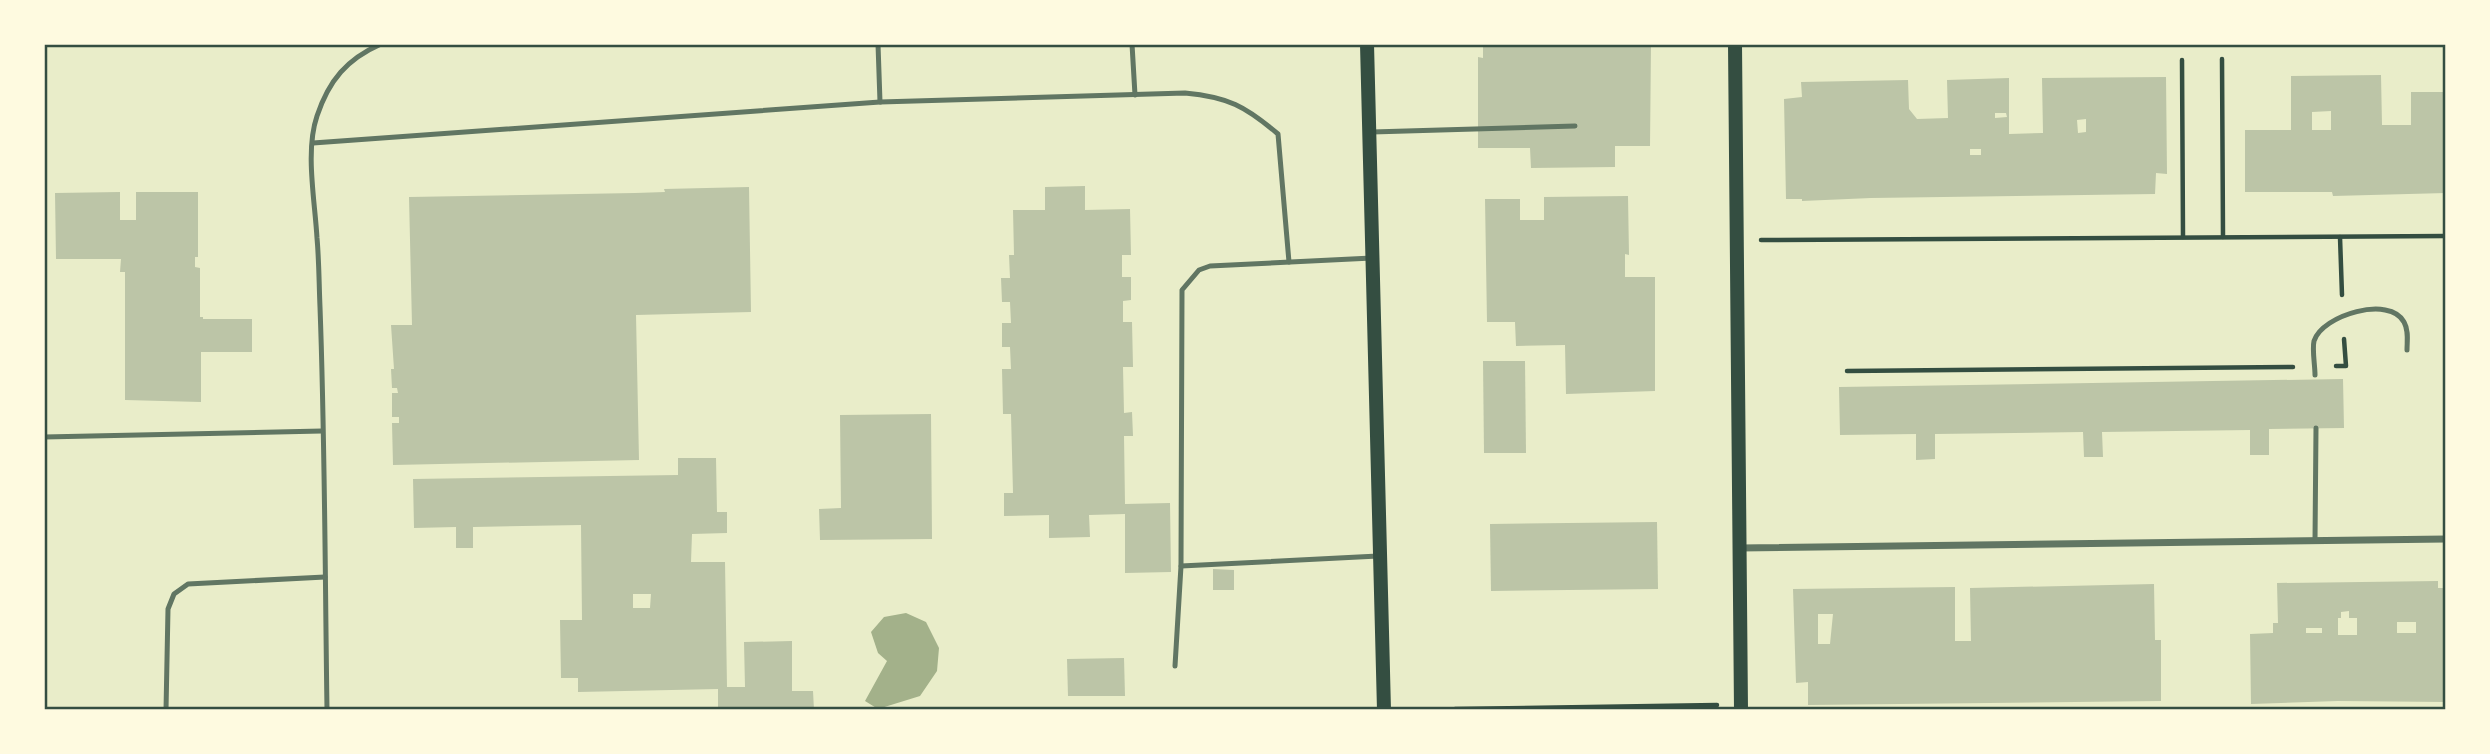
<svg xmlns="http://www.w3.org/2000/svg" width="2490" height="754" font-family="Raleway,sans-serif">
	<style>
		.water { fill: #a3b18a }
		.building { fill: #bcc5a7; fill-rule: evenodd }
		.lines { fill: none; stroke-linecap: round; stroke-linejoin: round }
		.path { stroke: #344e41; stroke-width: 4.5 }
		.service { stroke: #617663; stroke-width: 5 }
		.minor { stroke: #617663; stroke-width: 7 }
		.secondary { stroke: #344e41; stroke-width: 14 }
		.neatline { fill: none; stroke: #344e41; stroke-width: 2.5 }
	</style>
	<rect width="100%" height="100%" fill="#e9edc9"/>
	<!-- water -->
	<path class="water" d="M906,613L926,622L939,648L937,671L920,696L878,709L865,701L887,661L878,653L871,632L884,617Z"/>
	<!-- building -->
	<g class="building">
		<path d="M1483,44H1651L1650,146H1615V167L1531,168L1530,148H1478V57L1483,58Z"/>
		<path d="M2381,75L2382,125H2411V92H2446V193L2333,196L2332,192H2245V130H2291V76ZM2331,111V130H2312V112Z"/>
		<path d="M2166,77L2167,174L2156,173L2155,194L1871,198L1802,201V199H1786L1784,99L1802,97L1801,82L1908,80L1909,109L1917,119L1948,118L1947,80L2009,78V134L2043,133L2042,78ZM1995,113H2006L2007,117L1995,118ZM2086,119V132L2078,133L2077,120ZM1970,149H1981V155H1970Z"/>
		<path d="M1085,186V210L1130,209L1131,255H1122V277H1131V300L1123,301V322H1132L1133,367H1123L1124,413L1132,412L1133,436H1124L1125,504L1170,503L1171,572L1125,573V514L1089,515L1090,537L1049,538V515L1004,516V493H1013L1011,414H1003L1002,369H1011L1010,347H1002V323H1011L1010,302H1002L1001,278H1010L1009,255H1014L1013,210H1045V187Z"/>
		<path d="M749,187L751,312L636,315L639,460L393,465L392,423H399V417H392V393H398L397,388H392L391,369H394L391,325H412L409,197L635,193L665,192L664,189Z"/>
		<path d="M120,192V220H136V192H198V257H195V267L200,268V317H203V319H252V352H201V402L125,400V272H120L121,259H56L55,193Z"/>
		<path d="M1628,196L1629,255L1625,254V277H1655V391L1566,394L1565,345L1516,346L1515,322H1487L1485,199H1520V220H1544V197Z"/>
		<path d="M1483,361H1525L1526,453H1484Z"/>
		<path d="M2343,379L2344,428L2269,429V455H2250V430L2102,432L2103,457H2084L2083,432L1935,434V459L1916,460V434L1840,435L1839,387Z"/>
		<path d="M931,414L932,539L820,540L819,509L841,508L840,415Z"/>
		<path d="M678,458H716L717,512H727V533L692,534L691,562H725L727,687H745L744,642L792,641V691H813L814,710H718V689L578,692V678H561L560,620H582L581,525L473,527V548H456V527L414,528L413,479L678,475ZM633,594H651L650,608H633Z"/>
		<path d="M1657,522L1658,589L1491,591L1490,524Z"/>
		<path d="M1213,569L1234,570V590H1213Z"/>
		<path d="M2438,581V588H2446V702L2338,701L2251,704L2250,634L2273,633V623H2278L2277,583ZM2349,611V618H2357V635H2338V618H2341V612ZM2397,622H2416V633H2397ZM2306,628H2322V633H2306Z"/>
		<path d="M2154,584L2155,640H2161V701L1808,705V682L1796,683L1793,589L1955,587V641H1971L1970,588ZM1818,614H1833L1830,644H1818Z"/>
		<path d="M1124,658L1125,696H1068L1067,659Z"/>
	</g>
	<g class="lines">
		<!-- path -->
		<g class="path">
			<path d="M2222,59L2223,237"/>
			<path d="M2182,60L2183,237"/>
			<path d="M2340,237L2342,295"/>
			<path d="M1761,240L2446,236"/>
			<path d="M2336,366H2346L2344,339"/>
			<path d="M1847,371L2293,367"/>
			<path d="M1455,709L1717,705"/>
		</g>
		<!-- service -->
		<g class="service">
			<path d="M878,44L880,102"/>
			<path d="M1132,44L1135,95"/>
			<path d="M1372,132L1575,126"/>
			<path d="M313,143L880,102L1185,93C1228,97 1245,106 1278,134L1289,262"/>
			<path d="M2315,375C2315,365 2312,350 2314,341C2322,315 2390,295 2404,322C2409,331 2407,341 2407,350"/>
			<path d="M44,437L322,431"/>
			<path d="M2315,541L2316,428"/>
			<path d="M1181,566L1378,556"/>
			<path d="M1175,666L1181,566L1182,290L1199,270L1210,266L1372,258"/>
			<path d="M166,710L168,609L174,594L188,584L325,577"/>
			<path d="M327,710C325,576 325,441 320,307C319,284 319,260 317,238C315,201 305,151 317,116C329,80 347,59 381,44"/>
		</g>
		<!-- minor -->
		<path class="minor" d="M1740,548L2446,539"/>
		<!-- secondary -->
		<g class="secondary">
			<path d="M1367,44L1384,710"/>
			<path d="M1735,44L1741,710"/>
		</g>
	</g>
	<!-- border -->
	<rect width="2490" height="754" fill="none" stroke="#fefae0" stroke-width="91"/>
	<rect x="46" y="46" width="2398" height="662" class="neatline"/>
</svg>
